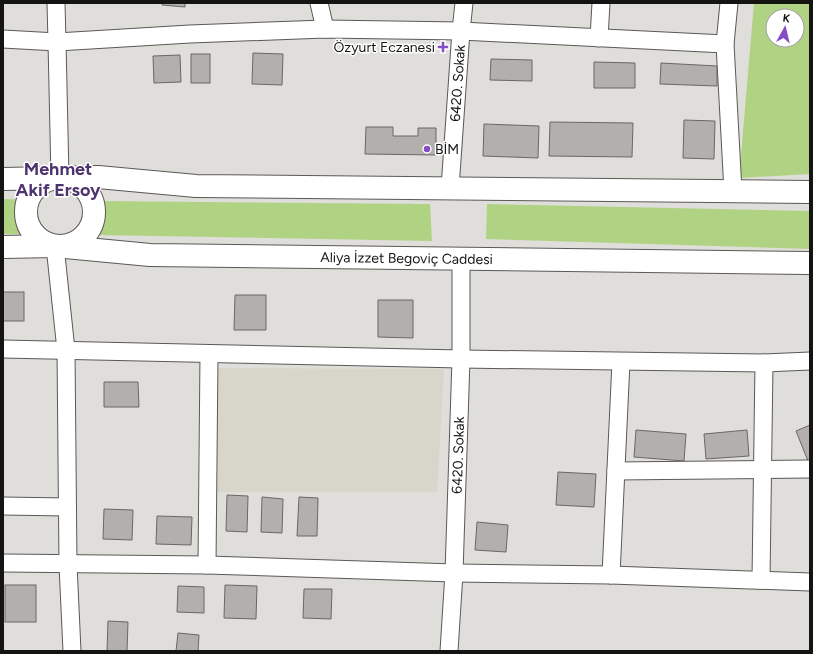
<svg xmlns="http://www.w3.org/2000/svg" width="813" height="654" font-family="Figtree,sans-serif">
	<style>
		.built { fill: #d8d5ca }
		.green { fill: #b0d383; fill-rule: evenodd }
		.building { fill: #b3afad; stroke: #6a6765 }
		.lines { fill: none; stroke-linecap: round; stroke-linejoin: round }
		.minor-casing { stroke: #5a5956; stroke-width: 19 }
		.secondary-casing { stroke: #5a5956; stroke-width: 24 }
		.minor { stroke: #fff; stroke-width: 17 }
		.secondary { stroke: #fff; stroke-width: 22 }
		.poi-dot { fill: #864dc4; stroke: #fff; stroke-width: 1.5 }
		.labels { text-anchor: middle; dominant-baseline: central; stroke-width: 3; stroke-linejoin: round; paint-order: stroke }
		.poi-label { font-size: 14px; fill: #141413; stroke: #fff; text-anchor: end }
		.street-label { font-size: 14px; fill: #141413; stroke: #fff }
		.district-label { font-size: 18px; font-weight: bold; fill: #4e346f; stroke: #fff }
	</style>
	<rect width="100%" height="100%" fill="#dfdedb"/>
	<!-- built -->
	<path class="built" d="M215,368L444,369L437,492H216Z"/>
	<!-- green -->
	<g class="green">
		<path d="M754,3H810V174L739,178ZM773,16H797V40H773Z"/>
		<path d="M3,199L36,200L37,234H3Z"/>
		<path d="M101,201L430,204L432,241L96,235Z"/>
		<path d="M487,204L810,211V249L486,239Z"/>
	</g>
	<!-- building -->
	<g class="building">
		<path d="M162,3H185V7L162,5Z"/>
		<path d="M253,53L283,54L282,85L252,84Z"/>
		<rect x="191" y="54" width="19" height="29"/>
		<path d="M180,55L181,82L154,83L153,56Z"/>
		<path d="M491,59L532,60V81L490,80Z"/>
		<path d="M594,62L635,63V88H594Z"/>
		<path d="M661,63L717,66V86L660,84Z"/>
		<path d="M684,120L715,121L714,159L683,158Z"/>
		<path d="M550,122L633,123L632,157L549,156Z"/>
		<path d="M484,124L539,126L538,158L483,156Z"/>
		<path d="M366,127H393V136H418V128H436V155L365,154Z"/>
		<rect x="3" y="292" width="21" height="29"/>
		<path d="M235,295H266V330H234Z"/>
		<path d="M378,300H413V338L378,337Z"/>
		<path d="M104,382H138L139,407H104Z"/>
		<path d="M810,425V466L796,431Z"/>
		<path d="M636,430L686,434L684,461L634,457Z"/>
		<path d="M747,430L749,456L706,459L704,434Z"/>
		<path d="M558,472L596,474L594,507L556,505Z"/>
		<path d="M227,495L248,496L247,532L226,531Z"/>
		<path d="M262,497L283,499L282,533L261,532Z"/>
		<path d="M299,497L318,498L317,536H297Z"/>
		<path d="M104,509L133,510L132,540L103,539Z"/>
		<path d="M157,516L192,517L191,545L156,544Z"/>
		<path d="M477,522L508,525L506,552L475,550Z"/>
		<rect x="5" y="585" width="31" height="37"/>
		<path d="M225,585L257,586L256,619L224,618Z"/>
		<path d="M178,586L204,587V613L177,612Z"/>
		<path d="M304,589H332L331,619L303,618Z"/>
		<path d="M108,621L128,622L127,651H107Z"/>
		<path d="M178,633L199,635L198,651H176Z"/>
	</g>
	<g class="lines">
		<defs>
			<g id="minor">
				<path d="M56,3L57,42L60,178"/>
				<path d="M319,3L325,29"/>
				<path d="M729,3L725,44L733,191"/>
				<path d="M599,38L601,3"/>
				<path d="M3,39L57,42L190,34L325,29L461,31L725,44"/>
				<path id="s1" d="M450,188L461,31L464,3"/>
				<path d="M55,246L66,350L68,565L72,651"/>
				<path d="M3,349L461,359L764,363L810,361"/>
				<path d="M616,471L810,469"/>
				<path d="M3,506L67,507"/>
				<path d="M3,563L207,565L454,573L611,575L810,582"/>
				<path d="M207,565L209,354"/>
				<path d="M611,575L621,362"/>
				<path d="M761,580L764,363"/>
				<path id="s2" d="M449,651L454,573L461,359V258"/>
			</g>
			<g id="secondary">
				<circle cx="60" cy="212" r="34"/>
				<path d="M3,179L98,177L196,186L810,192"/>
				<path id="s3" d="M3,247L55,246L150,255L810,263"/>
			</g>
		</defs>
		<!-- minor casing -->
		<use href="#minor" class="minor-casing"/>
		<!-- secondary casing -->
		<use href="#secondary" class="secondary-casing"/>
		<!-- minor -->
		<use href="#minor" class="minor"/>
		<!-- secondary -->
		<use href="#secondary" class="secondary"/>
	</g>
	<!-- markers -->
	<g class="poi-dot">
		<path d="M441 41h4v4h4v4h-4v4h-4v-4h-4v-4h4z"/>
		<circle cx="427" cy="149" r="4"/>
	</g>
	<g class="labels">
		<!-- poi labels -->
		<g class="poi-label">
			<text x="435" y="47">Özyurt Eczanesi</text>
			<text x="435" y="149" text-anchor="start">BİM</text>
		</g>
		<!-- street labels -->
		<g class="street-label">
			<text stroke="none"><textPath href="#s1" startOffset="105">6420. Sokak</textPath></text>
			<text stroke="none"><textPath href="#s3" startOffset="404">Aliya İzzet Begoviç Caddesi</textPath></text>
			<text stroke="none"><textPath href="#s2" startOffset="196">6420. Sokak</textPath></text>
		</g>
		<!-- district labels -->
		<g class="district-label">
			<text x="58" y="169">Mehmet<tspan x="58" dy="21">Akif Ersoy</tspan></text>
		</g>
	</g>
	<!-- border -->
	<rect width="813" height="654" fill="none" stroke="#141413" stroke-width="8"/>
	<!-- north arrow -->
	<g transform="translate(785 28) rotate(8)"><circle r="19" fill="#ffffff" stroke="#a1a1a1"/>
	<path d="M0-3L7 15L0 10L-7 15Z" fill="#864dc4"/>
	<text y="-6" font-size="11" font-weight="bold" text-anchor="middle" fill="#141413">K</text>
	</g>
</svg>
